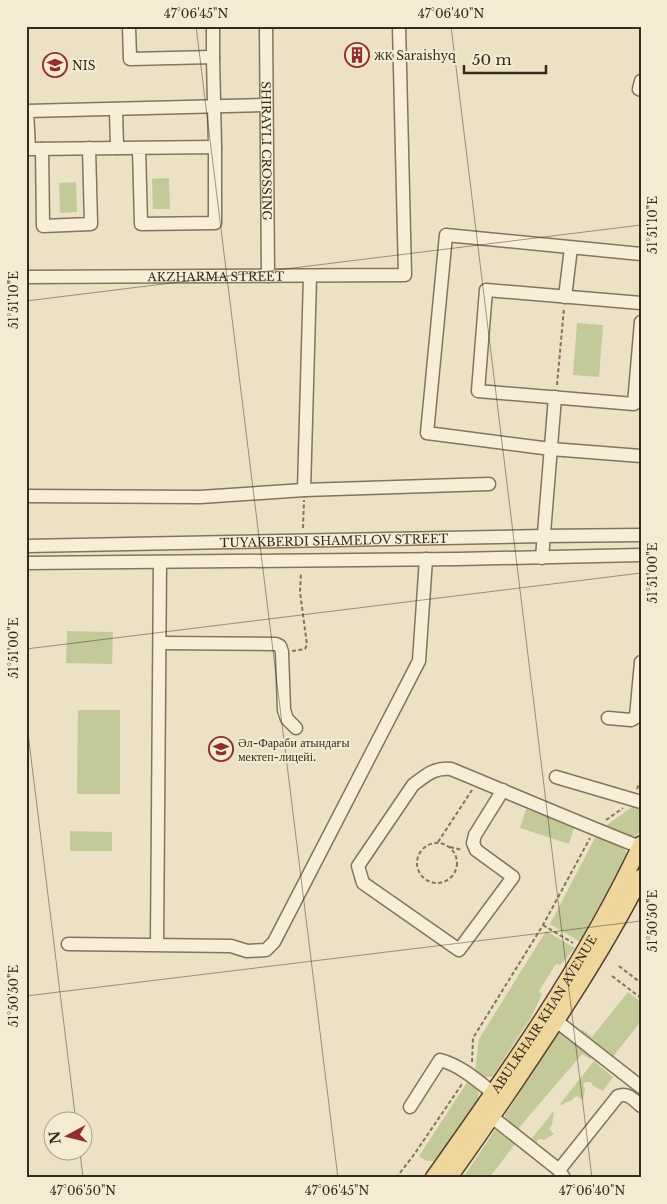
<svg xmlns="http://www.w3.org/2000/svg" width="667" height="1204" font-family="'Libre Baskerville',serif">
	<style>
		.green { fill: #c3ca98 }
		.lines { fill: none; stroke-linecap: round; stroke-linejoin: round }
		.minor-casing { stroke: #86735b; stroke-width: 15 }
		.major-casing { stroke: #54412f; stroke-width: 18 }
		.path { stroke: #86735b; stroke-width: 2; stroke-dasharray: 4 2.5; stroke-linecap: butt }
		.minor { stroke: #f7eed7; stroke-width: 12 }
		.major { stroke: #eed69d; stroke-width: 15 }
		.ticks { fill: none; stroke: #362b1f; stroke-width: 1; stroke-opacity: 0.45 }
		.labels { text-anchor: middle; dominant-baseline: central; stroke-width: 4; stroke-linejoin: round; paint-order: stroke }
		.poi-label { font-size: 12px; fill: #362b1f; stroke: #f4ebd3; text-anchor: start }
		.street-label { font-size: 12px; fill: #362b1f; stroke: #f4ebd3 }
		.neatline { fill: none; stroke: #362b1f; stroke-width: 2 }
		.ticks-label { font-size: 12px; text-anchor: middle; fill: #362b1f }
	</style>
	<rect width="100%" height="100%" fill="#ece1c4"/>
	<!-- green -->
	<g class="green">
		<path d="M169,178L170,209H153L152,179Z"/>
		<path d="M76,182L77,212L60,213L59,183Z"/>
		<path d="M577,323L603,325L599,377L573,375Z"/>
		<path d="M67,631L113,632L112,664L66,663Z"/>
		<path d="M78,710H120V794H77Z"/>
		<path d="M635,805L641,807C641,818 644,836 630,838L604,827Z"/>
		<path d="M526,809L575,825L569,844L520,828Z"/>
		<path d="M70,831L112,832V851H70Z"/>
		<path d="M597,834C607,839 625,843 627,855L580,942L550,924Z"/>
		<path d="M546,931L575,948L560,965L556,964L539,991L542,994L532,1016L492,1077H484L475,1071L479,1039Z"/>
		<path d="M628,992L641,1002V1021L612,1058L581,1033V1031L583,1030L592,1037Z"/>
		<path d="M559,1032H563L594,1055L590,1059L582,1054L517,1130L507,1122L505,1115Z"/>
		<path d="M594,1061L613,1077L603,1091L592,1085L591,1082H585L583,1085L585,1089L583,1100L576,1096L572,1100L561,1105L560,1104Z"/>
		<path d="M468,1081C476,1086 480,1089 478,1099L435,1161H427L419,1156Z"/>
		<path d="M553,1112L554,1113L552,1124L549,1129L554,1134L544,1140L540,1139L537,1141V1144L549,1156L528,1143Z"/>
		<path d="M495,1130L499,1131L516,1143L489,1178H463Z"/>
	</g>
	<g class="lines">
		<defs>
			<g id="minor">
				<path d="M129,26L130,59L213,57L215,147"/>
				<path d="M213,26V57"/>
				<path id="s1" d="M266,26L268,276"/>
				<path d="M641,81L639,89L641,90"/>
				<path d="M116,109L117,148"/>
				<path d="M139,148L141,224L215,223V147L29,149L27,111L266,105"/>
				<path d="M42,149L43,226L91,224L89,148"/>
				<path d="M641,254L446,235L427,433L551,449L641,456"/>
				<path id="s2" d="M26,277L405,275L399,26"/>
				<path d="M565,297L571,248"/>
				<path d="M641,303L486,290L478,391L634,404L641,322"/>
				<path d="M304,490L310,277"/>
				<path d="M26,496L200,497L304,490L489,484"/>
				<path id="s3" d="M26,546L543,536L641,535"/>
				<path d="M542,558L555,397"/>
				<path d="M26,563L458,559L641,555"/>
				<path d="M160,643L276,644L280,646L282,652L284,710L287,719L296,728"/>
				<path d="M608,718L631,720L636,717L641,662"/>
				<path d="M556,777L641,802"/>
				<path d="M503,790L475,835L473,843L476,850L513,877L459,950L363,883L358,866L413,785C426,775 435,767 451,769C514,795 577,822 640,847"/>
				<path d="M68,944L231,946L247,951L266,950L274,942L419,661L426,559"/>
				<path d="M157,944L160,562"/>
				<path d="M550,1016L641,1087"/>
				<path d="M410,1107L440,1060C460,1065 478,1081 493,1093"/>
				<path d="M492,1117L559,1170L564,1178"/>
				<path d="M559,1170L618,1096C628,1092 634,1100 641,1106"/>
			</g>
			<g id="major">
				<path id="s4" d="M433,1178C509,1071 585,963 641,844"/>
				<path d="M449,1178C491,1119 532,1059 571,998C596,959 620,919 641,877"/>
			</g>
		</defs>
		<!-- minor casing -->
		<use href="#minor" class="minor-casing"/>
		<!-- major casing -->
		<use href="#major" class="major-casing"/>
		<!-- path -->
		<g class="path">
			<path d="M557,385L564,308"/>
			<path d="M303,528L304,500"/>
			<path d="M292,651L305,649L307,645L300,592L301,573"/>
			<path d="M637,789L641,779"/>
			<path d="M606,820L623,808"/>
			<path d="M438,842L472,790"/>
			<circle cx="437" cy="863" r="20"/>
			<path d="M450,847L462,850"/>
			<path d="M543,925L573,943"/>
			<path d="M619,966L641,983"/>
			<path d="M612,976L641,998"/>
			<path d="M472,1062L473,1038L543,925L590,838"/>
			<path d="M396,1178L413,1156L462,1084"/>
		</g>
		<!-- minor -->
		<use href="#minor" class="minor"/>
		<!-- major -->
		<use href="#major" class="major"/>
	</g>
	<!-- ticks -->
	<path class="ticks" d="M196,26L338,1178M451,26L592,1178M26,301L641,225M26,649L641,573M26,717L76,1122M26,996L641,921M80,1152L83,1178"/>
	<!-- icons -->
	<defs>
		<symbol id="building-ring" viewBox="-11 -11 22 22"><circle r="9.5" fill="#f4ebd3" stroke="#922f2e" stroke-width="1.5"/><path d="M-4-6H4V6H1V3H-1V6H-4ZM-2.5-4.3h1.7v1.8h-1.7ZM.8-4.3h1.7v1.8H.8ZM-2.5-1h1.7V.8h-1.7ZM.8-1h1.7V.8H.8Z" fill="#922f2e"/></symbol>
		<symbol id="school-ring" viewBox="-11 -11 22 22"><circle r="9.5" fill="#f4ebd3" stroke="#922f2e" stroke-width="1.5"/><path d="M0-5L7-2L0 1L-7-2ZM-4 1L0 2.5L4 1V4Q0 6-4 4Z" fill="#922f2e"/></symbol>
	</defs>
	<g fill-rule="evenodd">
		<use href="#building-ring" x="343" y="41" width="28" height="28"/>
		<use href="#school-ring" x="41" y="51" width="28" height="28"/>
		<use href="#school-ring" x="207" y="735" width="28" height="28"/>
	</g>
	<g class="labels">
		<!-- poi labels -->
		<g class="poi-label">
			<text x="374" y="55">ЖК Saraishyq</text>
			<text x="72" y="65">NIS</text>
			<text x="238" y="742">Әл-Фараби атындағы<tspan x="238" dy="14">мектеп-лицейі.</tspan></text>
		</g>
		<!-- street labels -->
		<g class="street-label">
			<text stroke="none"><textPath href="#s1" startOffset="125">SHIRAYLI CROSSING</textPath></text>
			<text stroke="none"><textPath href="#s2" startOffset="190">AKZHARMA STREET</textPath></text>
			<text stroke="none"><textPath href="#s3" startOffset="308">TUYAKBERDI SHAMELOV STREET</textPath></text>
			<text stroke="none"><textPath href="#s4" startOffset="198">ABULKHAIR KHAN AVENUE</textPath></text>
		</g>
	</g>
	<!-- border -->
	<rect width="667" height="1204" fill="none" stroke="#f4ebd3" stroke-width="55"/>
	<!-- north arrow -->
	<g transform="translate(68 1136) rotate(263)"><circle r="24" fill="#f4ebd3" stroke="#a89e8b"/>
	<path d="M0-4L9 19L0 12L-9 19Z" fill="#922f2e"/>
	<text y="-8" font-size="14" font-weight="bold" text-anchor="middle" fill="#362b1f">N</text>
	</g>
	<!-- scale -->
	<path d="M464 65v8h82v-8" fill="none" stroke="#362b1f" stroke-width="2.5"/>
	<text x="472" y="65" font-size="15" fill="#362b1f" stroke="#f4ebd3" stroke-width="4" paint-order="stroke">50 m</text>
	<rect x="28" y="28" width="612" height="1148" class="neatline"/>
	<g class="ticks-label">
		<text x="196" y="18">47°06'45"N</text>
		<text x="451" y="18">47°06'40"N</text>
		<text transform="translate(653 225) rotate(-90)" y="4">51°51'10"E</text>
		<text transform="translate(14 300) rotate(-90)" y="4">51°51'10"E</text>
		<text transform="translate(653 573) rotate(-90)" y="4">51°51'00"E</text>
		<text transform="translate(14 648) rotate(-90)" y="4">51°51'00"E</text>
		<text transform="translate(653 921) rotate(-90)" y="4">51°50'50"E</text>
		<text transform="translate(14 996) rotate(-90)" y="4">51°50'50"E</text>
		<text x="83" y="1195">47°06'50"N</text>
		<text x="337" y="1195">47°06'45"N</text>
		<text x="592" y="1195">47°06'40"N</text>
	</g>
</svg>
